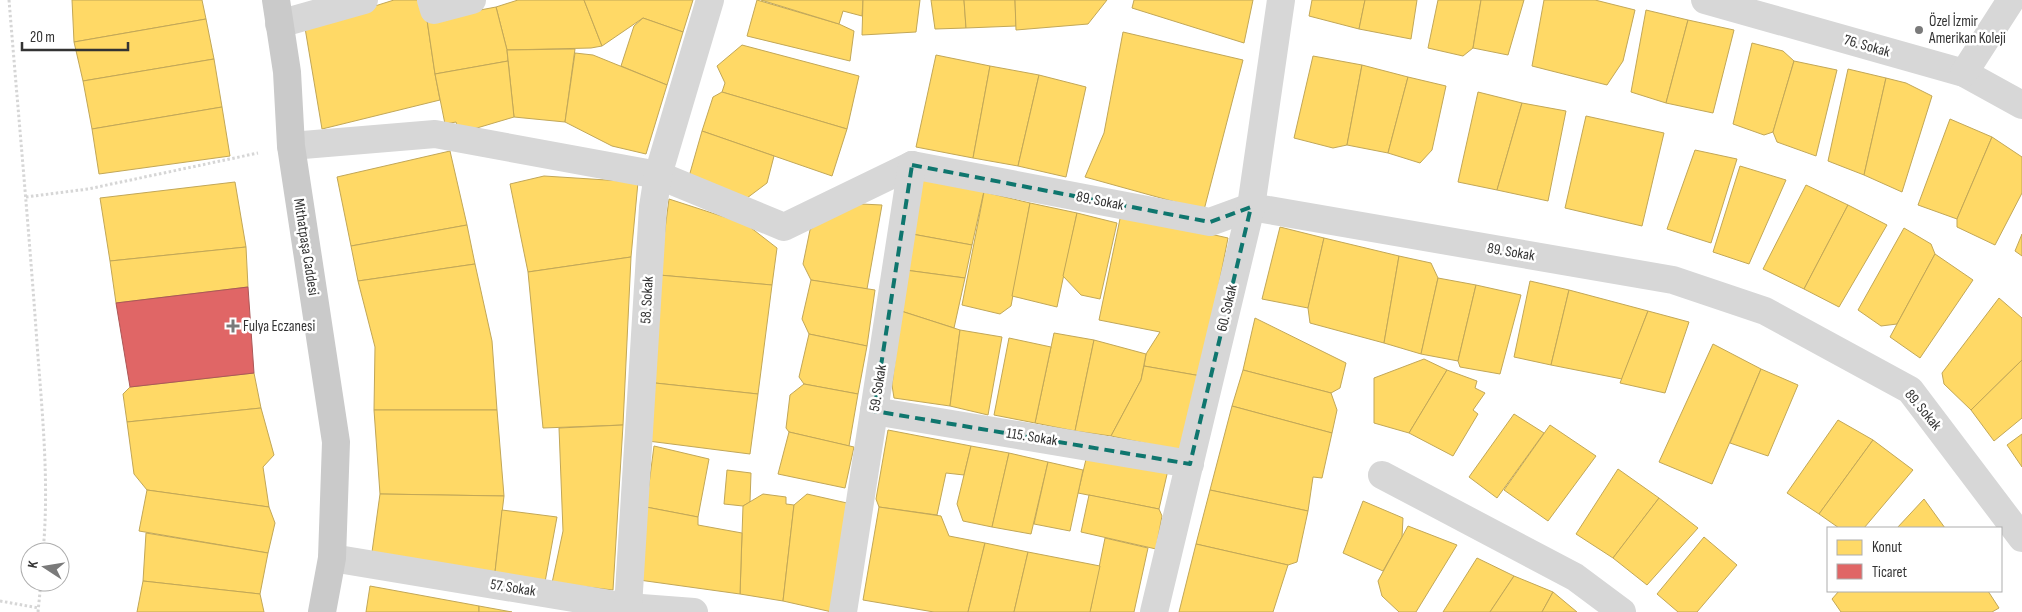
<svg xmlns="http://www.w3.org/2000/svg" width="2022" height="612" font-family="'Sofia Sans Condensed',sans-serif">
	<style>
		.homes { fill: #ffd966; stroke: #c2a757 }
		.shops { fill: #e06666; stroke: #ac5757 }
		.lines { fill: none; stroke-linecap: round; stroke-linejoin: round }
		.path { stroke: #d6d6d6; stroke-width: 3; stroke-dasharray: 2.5 2.5; stroke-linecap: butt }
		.street { stroke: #d7d7d7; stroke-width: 28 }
		.primary { stroke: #cacaca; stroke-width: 28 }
		.marked { fill: none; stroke: #0f766e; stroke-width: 4; stroke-dasharray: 10 6; stroke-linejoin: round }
		.poi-dot { fill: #7a7a7a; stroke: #fff; stroke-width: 2 }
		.labels { text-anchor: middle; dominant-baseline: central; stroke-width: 5; stroke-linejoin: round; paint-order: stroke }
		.poi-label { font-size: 15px; fill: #333; stroke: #fff; text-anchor: start }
		.street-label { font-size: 15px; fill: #333; stroke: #fff }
	</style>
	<rect width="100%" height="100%" fill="#fff"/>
	<!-- homes -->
	<g class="homes">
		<path d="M72,0H202L206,19L74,42Z"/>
		<path d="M394,0H420L427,20L435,74L440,100L322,129L305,28Z"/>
		<path d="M518,0H584L602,46L591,48L507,50L496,7Z"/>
		<path d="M584,0H693L683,32L643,18L602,46Z"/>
		<path d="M757,0L839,24L854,31L850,61L747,36Z"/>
		<path d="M761,0H863L862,16L843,11L839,24Z"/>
		<path d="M863,0H920L916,32L862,35Z"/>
		<path d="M931,0H964L966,28L935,29Z"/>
		<path d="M964,0H1015L1016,26L966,28Z"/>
		<path d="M1015,0H1107L1088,24L1016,30Z"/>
		<path d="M1134,0H1253L1244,43L1132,8Z"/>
		<path d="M1312,0H1365L1359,29L1309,16Z"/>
		<path d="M1365,0H1417L1411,39L1359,29Z"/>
		<path d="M1438,0H1481L1473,48L1463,56L1428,48Z"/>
		<path d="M1481,0H1524L1508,55L1473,48Z"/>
		<path d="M1544,0H1595L1635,10L1623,61L1607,85L1532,66Z"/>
		<path d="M496,7L507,50L508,61L435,74L427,20Z"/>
		<path d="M1646,10L1688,20L1666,103L1631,92Z"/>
		<path d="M643,18L683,32L667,85L621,66L634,26Z"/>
		<path d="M206,19L214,59L83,81L74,42Z"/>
		<path d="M1688,20L1734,30L1713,113L1666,103Z"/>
		<path d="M1123,32L1243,60L1204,210L1085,177L1104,133Z"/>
		<path d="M1752,43L1783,51L1794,61L1773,132L1764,135L1733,124Z"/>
		<path d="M742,45L859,76L847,129L722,92L725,83L717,66Z"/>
		<path d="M575,49L565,122L514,117L507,50Z"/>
		<path d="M575,53L593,55L667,85L646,154L612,146L565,122Z"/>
		<path d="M936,55L990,66L973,158L916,147Z"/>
		<path d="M1313,56L1362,65L1347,145L1333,148L1294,138Z"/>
		<path d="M214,59L222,107L92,129L83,81Z"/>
		<path d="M508,61L514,117L460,133L456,122L445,124L435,74Z"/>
		<path d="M1794,61L1837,70L1816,156L1777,142L1773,132Z"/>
		<path d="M1362,65L1408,77L1388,153L1347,145Z"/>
		<path d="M990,66L1039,75L1018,166L973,158Z"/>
		<path d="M1848,69L1886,78L1864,175L1828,161Z"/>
		<path d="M1039,75L1086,87L1066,177L1018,166Z"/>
		<path d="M1408,77L1446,86L1432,150L1420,163L1388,153Z"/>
		<path d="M1886,78L1906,83L1932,96L1902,192L1864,175Z"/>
		<path d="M722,92L847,129L832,176L702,131L713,97Z"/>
		<path d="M1478,92L1522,103L1497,190L1458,182Z"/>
		<path d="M1522,103L1566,111L1548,201L1497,190Z"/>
		<path d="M222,107L230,156L99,174L92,129Z"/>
		<path d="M1586,116L1664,133L1642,226L1565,208Z"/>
		<path d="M1950,119L1992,137L1957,219L1918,205Z"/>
		<path d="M702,131L774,156L767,183L747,198L704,190L690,173Z"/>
		<path d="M1992,137L2022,157V193L1995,245L1957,227V219Z"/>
		<path d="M1695,150L1737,159L1711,243L1667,229Z"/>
		<path d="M450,151L467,225L351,246L337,177Z"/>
		<path d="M1740,166L1786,180L1749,264L1713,252Z"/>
		<path d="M544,176L638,182L631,257L528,272L510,184Z"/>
		<path d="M923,179L984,191L972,245L912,234Z"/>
		<path d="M235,182L246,247L110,261L100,198Z"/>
		<path d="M1806,185L1848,205L1804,289L1763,269Z"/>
		<path d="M984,192L1030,203L1011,306L1000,314L962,305Z"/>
		<path d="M669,199L746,224L777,248L772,285L659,275Z"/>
		<path d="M841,203L882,205L867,289L811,280L803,264L810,230Z"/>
		<path d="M1030,203L1077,213L1057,307L1012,296Z"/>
		<path d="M1848,205L1887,225L1839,307L1804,289Z"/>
		<path d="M1077,213L1117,223L1100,299L1081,295L1063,276Z"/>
		<path d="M1121,214L1228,238L1201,376L1144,366L1146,354L1160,332L1099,320Z"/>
		<path d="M467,225L475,264L358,281L351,246Z"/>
		<path d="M1280,227L1324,238L1308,308L1262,299Z"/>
		<path d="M1904,228L1931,244L1935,254L1897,324L1881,326L1858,310Z"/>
		<path d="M912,234L972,245L965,278L905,270Z"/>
		<path d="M2022,234V256L2015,251Z"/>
		<path d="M1324,238L1399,256L1384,343L1310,323L1308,308Z"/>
		<path d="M246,247L248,287L116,303L110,261Z"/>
		<path d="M1935,254L1973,280L1920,358L1890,337Z"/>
		<path d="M1399,256L1431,263L1438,278L1421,354L1384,343Z"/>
		<path d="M631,257L623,425L543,428L528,272Z"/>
		<path d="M475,264L492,341L497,410H374L375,347L358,281Z"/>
		<path d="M905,270L965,278L954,328L901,311Z"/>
		<path d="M659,275L772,285L758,394L655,383Z"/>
		<path d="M1438,278L1476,285L1458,361L1421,354Z"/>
		<path d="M811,280L875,290L867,346L809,334L802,319Z"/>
		<path d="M1530,281L1569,290L1551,365L1514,357Z"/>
		<path d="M1476,285L1521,295L1500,374L1460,367L1458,361Z"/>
		<path d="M1569,290L1648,311L1622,379L1551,365Z"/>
		<path d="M1999,298L2022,318V360L1971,410L1944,384L1942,373Z"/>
		<path d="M901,311L960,330L950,406L894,398L892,385Z"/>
		<path d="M1648,311L1689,322L1665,393L1620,383Z"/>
		<path d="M1255,318L1346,363L1340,388L1331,393L1243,370Z"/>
		<path d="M960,330L1002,337L988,415L950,406Z"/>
		<path d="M1054,333L1094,340L1075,431L1035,423Z"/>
		<path d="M809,334L867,346L858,394L804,384L799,377Z"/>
		<path d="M1009,338L1051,347L1035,423L994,415Z"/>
		<path d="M1094,340L1146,354L1141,380L1111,436L1075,431Z"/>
		<path d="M1713,344L1761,369L1712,484L1659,462Z"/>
		<path d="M1424,359L1447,370L1409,433L1374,423V378Z"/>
		<path d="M2022,360V418L1994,441L1971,410Z"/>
		<path d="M1144,366L1201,376L1186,452L1111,436L1141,380Z"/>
		<path d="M1761,369L1798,385L1768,456L1730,443Z"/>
		<path d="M1243,370L1331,393L1337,410L1332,433L1232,406Z"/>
		<path d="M1447,370L1477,381L1475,388L1485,393L1473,410L1478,414L1453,456L1409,433Z"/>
		<path d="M254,373L261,408L127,422L123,394L130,387Z"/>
		<path d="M655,383L758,394L750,454L648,441Z"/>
		<path d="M804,384L858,394L849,446L789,432L786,428L790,395Z"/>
		<path d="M1232,406L1332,433L1322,478L1313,477L1308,511L1210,490Z"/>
		<path d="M261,408L274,455L263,467L269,507L147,490L134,474L127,422Z"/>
		<path d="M374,410H497L504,496L380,494Z"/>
		<path d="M1514,414L1544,433L1497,498L1469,477Z"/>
		<path d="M1838,420L1873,440L1819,514L1787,493Z"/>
		<path d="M623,425L613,590L552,583L563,531L559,428Z"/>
		<path d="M1550,425L1596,456L1548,521L1504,490Z"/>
		<path d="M888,430L971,446L964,475L946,473L937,515L879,507L876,499Z"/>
		<path d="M789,432L854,447L845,488L778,474Z"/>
		<path d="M2022,434V467L2007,445Z"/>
		<path d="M1873,440L1913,470L1864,528H1839L1819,514Z"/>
		<path d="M654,446L709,459L698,517L646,507Z"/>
		<path d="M971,446L1009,453L992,527L963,521L957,504Z"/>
		<path d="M1009,453L1048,462L1031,534L992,527Z"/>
		<path d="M1087,455L1168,470L1159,509L1078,493Z"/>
		<path d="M1048,462L1083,470L1070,531L1034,524Z"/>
		<path d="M1618,469L1659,498L1613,558L1576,534Z"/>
		<path d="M727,470L751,473L750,502L743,506L724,504Z"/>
		<path d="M147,490L269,507L275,523L268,553L139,531Z"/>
		<path d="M1210,490L1308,511L1297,562L1288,565L1196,544Z"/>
		<path d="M380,494L504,496L495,572L372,552Z"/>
		<path d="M763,494L786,497V504L794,505L783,601L740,594L743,506Z"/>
		<path d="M807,494L847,503L832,612L783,601L794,505Z"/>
		<path d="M1089,495L1159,509L1162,516L1156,549L1081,532Z"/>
		<path d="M1659,498L1698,528L1647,585L1613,558Z"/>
		<path d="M1924,499L1945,528H1897Z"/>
		<path d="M1363,501L1403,518L1402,537L1383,571L1343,553Z"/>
		<path d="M646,507L698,517V525L742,533L740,594L639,580Z"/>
		<path d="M879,507L941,516L949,536L985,543L968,612H934L863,600Z"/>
		<path d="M502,510L557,517L545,582L495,572Z"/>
		<path d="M1408,526L1457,545L1416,612H1399L1382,596L1378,581Z"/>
		<path d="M146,533L268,553L260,594L143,581Z"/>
		<path d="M1704,537L1737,565L1697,612H1678L1657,594Z"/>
		<path d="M1105,538L1148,548L1134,612H1090Z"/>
		<path d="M985,543L1028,552L1014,612H968Z"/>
		<path d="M1196,544L1288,565L1273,612H1179Z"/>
		<path d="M1028,552L1100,566L1090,612H1014Z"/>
		<path d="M1477,558L1514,576L1490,612H1443Z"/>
		<path d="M1514,576L1553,592L1542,612H1490Z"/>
		<path d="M143,581L260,594L264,612H137Z"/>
		<path d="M370,586L479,606V612H366Z"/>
		<path d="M1839,591H1988L1999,608L1992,612H1841L1832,599Z"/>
		<path d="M1553,592L1577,612H1542Z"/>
		<path d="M479,606L512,612H479Z"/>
	</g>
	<!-- shops -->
	<path class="shops" d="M248,287L254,373L130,387L116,303Z"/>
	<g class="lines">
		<!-- path -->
		<g class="path">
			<path d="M9,0C18,110 28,219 36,329C41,403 50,478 43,552"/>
			<path d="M26,197L88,189L258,153"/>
			<path d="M0,601L39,608"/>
			<path d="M38,612L41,582"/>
		</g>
		<!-- street -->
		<g class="street">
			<path d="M431,0L434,10L472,0"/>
			<path d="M1705,0L1964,73L2022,105"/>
			<path d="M279,24L364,0"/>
			<path d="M1964,73L2011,0"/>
			<path d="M291,146L435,134L658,175L784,227L912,165"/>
			<path d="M912,165L1210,222L1251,207L1673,280L1765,311L1910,390L2022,538"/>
			<path d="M874,411L1190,464"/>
			<path d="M1382,475L1575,577L1622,612"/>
			<path d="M332,558L628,607L694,612"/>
			<path d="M628,607L653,207L658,175L710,0"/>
			<path d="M843,612L912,165"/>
			<path d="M1154,612L1251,207L1281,0"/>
		</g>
		<!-- primary -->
		<path class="primary" d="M276,0L287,72L291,146L336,442L332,558L322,612"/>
	</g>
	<!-- marked area -->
	<path class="marked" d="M912,165L1210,222L1251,207L1190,464L874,411Z"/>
	<!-- markers -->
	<g class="poi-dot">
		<circle cx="1919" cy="30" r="5"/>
		<path d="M230.5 318.5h5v5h5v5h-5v5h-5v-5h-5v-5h5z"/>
	</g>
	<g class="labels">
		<!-- poi labels -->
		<g class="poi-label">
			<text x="1929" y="21">Özel İzmir<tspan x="1929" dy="17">Amerikan Koleji</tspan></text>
			<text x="243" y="326">Fulya Eczanesi</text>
		</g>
		<!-- street labels -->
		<g class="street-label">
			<text transform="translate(1867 46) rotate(16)">76. Sokak</text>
			<text transform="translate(1100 201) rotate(11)">89. Sokak</text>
			<text transform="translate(306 247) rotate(81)">Mithatpaşa Caddesi</text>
			<text transform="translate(1511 252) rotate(10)">89. Sokak</text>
			<text transform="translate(647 300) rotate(-87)">58. Sokak</text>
			<text transform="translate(1227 308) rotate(-77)">60. Sokak</text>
			<text transform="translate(878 388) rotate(-81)">59. Sokak</text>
			<text transform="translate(1923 410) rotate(50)">89. Sokak</text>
			<text transform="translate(1032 437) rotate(9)">115. Sokak</text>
			<text transform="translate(513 588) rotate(9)">57. Sokak</text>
		</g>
	</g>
	<!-- legend -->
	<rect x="1827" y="527" width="175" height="65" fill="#ffffff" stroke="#adadad"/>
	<rect x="1837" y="540" width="25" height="15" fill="#ffd966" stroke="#adadad"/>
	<text x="1872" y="552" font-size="15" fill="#333333">Konut</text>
	<rect x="1837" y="564" width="25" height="15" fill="#e06666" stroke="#adadad"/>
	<text x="1872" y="577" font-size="15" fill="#333333">Ticaret</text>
	<!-- north arrow -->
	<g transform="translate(45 567) rotate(282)"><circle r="24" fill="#ffffff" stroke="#adadad"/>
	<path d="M0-4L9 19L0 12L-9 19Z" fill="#7a7a7a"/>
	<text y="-8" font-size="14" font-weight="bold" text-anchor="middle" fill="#333333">K</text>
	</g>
	<!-- scale -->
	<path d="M22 42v8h106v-8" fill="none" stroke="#333333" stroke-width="2.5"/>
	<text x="30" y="42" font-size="15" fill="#333333" stroke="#ffffff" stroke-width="4" paint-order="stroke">20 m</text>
</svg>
